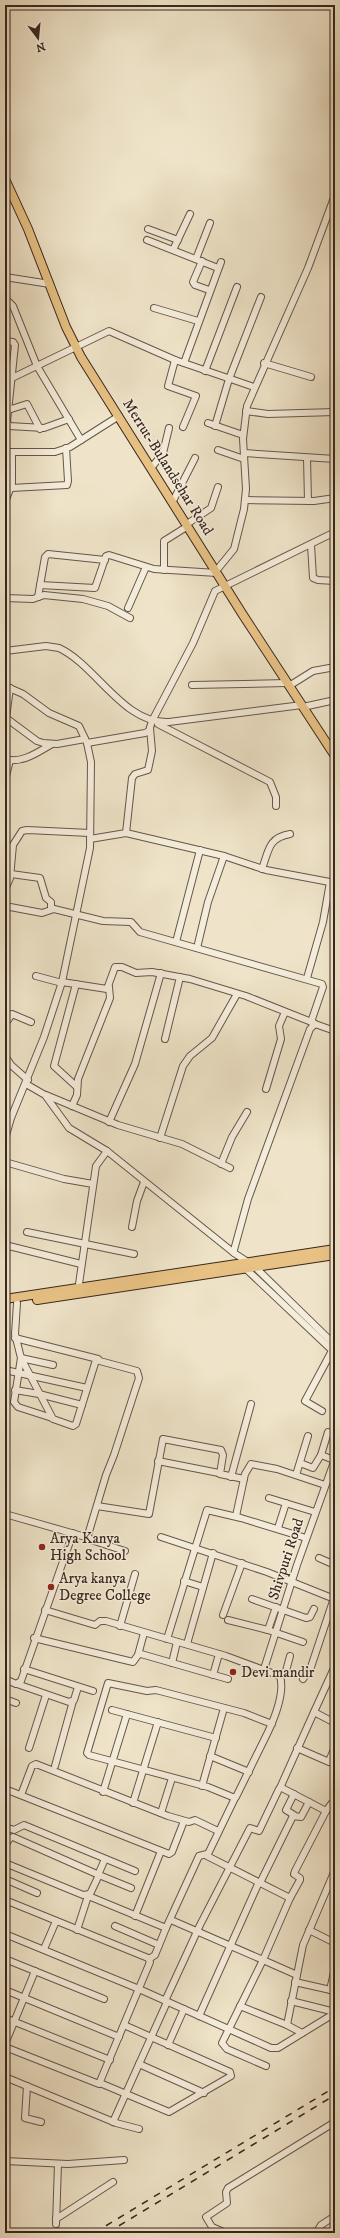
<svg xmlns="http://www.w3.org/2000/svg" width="340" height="2238" font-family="'IM FELL DW Pica',serif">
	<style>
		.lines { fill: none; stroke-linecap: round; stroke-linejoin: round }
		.minor-casing { stroke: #665649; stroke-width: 8 }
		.major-casing { stroke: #39271e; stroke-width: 10 }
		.minor { stroke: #f5eddc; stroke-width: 6 }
		.major { stroke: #e8c284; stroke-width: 8 }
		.rail { stroke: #39271e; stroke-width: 1.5; stroke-dasharray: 7 7; stroke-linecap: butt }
		.poi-dot { fill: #8f2418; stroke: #f5eddc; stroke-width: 1.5 }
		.labels { text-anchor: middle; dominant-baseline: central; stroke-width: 3; stroke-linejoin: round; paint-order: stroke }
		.street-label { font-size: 15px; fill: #39271e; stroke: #f5eddc }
		.poi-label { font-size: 15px; fill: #39271e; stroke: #f5eddc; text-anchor: start }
	</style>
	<rect width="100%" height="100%" fill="#efe4c9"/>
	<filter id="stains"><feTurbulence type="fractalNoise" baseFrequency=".005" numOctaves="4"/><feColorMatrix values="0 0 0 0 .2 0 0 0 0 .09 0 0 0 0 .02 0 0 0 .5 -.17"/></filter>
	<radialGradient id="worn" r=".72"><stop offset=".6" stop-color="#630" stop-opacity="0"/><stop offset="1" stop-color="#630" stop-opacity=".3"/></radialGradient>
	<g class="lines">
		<defs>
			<g id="minor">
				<path d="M148,229L178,240"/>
				<path d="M147,240L218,268"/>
				<path d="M173,250L190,214"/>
				<path d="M196,259L210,223"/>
				<path d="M202,261L193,282L195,285L209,290"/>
				<path d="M5,277L50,284"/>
				<path d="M5,301L9,302L13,306L37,366L81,440"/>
				<path d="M154,308L198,321"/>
				<path d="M5,341L13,342L15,345L7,421L9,426L44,428L69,419"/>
				<path d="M175,360L168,386L196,396L183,427"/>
				<path d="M184,363L221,262"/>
				<path d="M264,363L311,377"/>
				<path d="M205,371L237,287"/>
				<path d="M12,378L109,331L175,360L254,387"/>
				<path d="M8,410L27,404L40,429"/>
				<path d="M246,411L268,414L335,412"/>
				<path d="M208,423L243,435"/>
				<path d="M215,426L229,379L261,297"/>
				<path d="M334,432L335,435"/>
				<path d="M218,450L244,459"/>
				<path d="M5,452H55L70,447L119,416"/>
				<path d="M244,453L335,459"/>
				<path d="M307,458L308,501"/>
				<path d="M152,467L163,453L169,428"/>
				<path d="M11,488L67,485L68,481L66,448"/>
				<path d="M245,500L314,501L335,498"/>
				<path d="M173,501L195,458"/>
				<path d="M5,502L12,484V453"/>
				<path d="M187,524L211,508L218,487"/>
				<path d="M311,545L313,578L318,580L335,581"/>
				<path d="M164,570V541L188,526"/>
				<path d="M216,571L234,549L244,509L246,489L243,439L247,406L308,268L335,195"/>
				<path d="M40,585L95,588L106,556L109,555L154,569L217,573"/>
				<path d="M38,597L45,557L48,554L105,560"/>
				<path d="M5,598L33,599L44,595L83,599L108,606L130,618"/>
				<path d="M128,608L146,567"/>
				<path d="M5,651L46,646L59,648C96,665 124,725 169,722L302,705"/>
				<path d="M192,685L287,683"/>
				<path d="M5,686L23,694L49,713L79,726L87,743L91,762L90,848L62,982L44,1037L11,1118L5,1139"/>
				<path d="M289,686L313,671L335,667"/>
				<path d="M10,688L6,718L37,741L43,743L57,744L85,739"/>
				<path d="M303,707L335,700"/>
				<path d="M158,724L270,782L276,797V806"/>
				<path d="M87,743L145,733L149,731L152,721L193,643L215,591L335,532"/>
				<path d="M5,759C22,764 38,752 52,744"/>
				<path d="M5,780L10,760"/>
				<path d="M126,833L132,778L135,774L148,770L152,751L150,728"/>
				<path d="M90,839L126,833L224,856L266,870L335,883"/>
				<path d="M262,869C269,850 268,838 290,834"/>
				<path d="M11,874L40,878L46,898L51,902V909"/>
				<path d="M5,890L10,878L13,845L22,831L27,830L90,833"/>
				<path d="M5,906L42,913L54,909L103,921L131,922L140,932L322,984L323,987L311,1022"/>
				<path d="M176,942L200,850"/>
				<path d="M197,948L208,902L224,856"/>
				<path d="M36,976L62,983"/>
				<path d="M307,978L323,922L330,882"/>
				<path d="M62,982L107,989L115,967H122L136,973L152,972L190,979L246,996L314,1023"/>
				<path d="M76,984L54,1066L77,1087"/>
				<path d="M5,1020H8L12,1014L31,1022"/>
				<path d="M335,1031L315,1024L310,1029L248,1199L234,1250V1253L254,1266L335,1345"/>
				<path d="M165,1039L180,977"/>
				<path d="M5,1056L11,1065L28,1080"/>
				<path d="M26,1084L45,1095L69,1128L107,1151L234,1253"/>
				<path d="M266,1089L281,1039L279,1026L285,1012"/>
				<path d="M46,1095L118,1125L182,1144L230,1168"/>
				<path d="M72,1106L77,1095L78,1079L110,998L109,987"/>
				<path d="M109,1122L135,1064L161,973"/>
				<path d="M160,1138L183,1066L190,1056L212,1038L237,994"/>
				<path d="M5,1162L64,1179L93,1184"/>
				<path d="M221,1164L232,1137L247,1112"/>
				<path d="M132,1227L137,1201L144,1182"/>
				<path d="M27,1232L134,1254"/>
				<path d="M5,1245L81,1264"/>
				<path d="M245,1268L335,1353"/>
				<path d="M78,1291L96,1166L107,1151"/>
				<path d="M15,1338L98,1359"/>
				<path d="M5,1370L87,1388"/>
				<path d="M15,1390L39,1394L82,1405"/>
				<path d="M322,1411L305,1401L334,1347"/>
				<path d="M52,1418L18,1407L14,1402L21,1358L53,1365"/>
				<path d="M321,1455L328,1432"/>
				<path d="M158,1461L219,1473"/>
				<path d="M300,1463L313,1468L321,1455L334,1460"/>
				<path d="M296,1475L308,1436"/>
				<path d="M231,1477L251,1404"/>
				<path d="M269,1498L315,1512"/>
				<path d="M97,1506L149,1514L163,1439L221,1450L223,1455L220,1474L244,1479"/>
				<path d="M5,1514L82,1536L88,1535L106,1475L114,1455L139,1378L137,1371L96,1360L76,1424L73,1426L53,1419L21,1358L15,1334L17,1303"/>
				<path d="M236,1516L245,1474L251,1464L277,1469L325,1485"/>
				<path d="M278,1528L286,1503"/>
				<path d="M87,1535L91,1540L125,1551"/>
				<path d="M161,1537L267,1572L332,1598L335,1597"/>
				<path d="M319,1558L335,1565"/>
				<path d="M184,1581L203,1587"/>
				<path d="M252,1599L306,1618L310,1617L314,1609"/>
				<path d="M45,1610L95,1625L100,1621H106L226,1656L280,1676"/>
				<path d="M223,1615L242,1563"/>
				<path d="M228,1620L268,1630L303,1642"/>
				<path d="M120,1626L135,1574"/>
				<path d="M268,1630L276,1607"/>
				<path d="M34,1638L133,1662L138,1655L141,1654L228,1679"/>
				<path d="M167,1639L207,1510L241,1518L306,1538"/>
				<path d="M187,1644L213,1553"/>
				<path d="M138,1655L144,1633"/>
				<path d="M172,1663L177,1642"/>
				<path d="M24,1669L93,1691"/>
				<path d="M264,1669L297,1565L335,1459"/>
				<path d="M213,1675L219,1654"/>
				<path d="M280,1676L286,1671L290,1656"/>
				<path d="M5,1679L16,1684L21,1681L73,1533"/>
				<path d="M303,1679L311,1667L334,1598"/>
				<path d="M17,1684L69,1702L74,1700L78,1687"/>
				<path d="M5,1699L16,1703"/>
				<path d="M112,1710L216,1738"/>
				<path d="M314,1712L335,1666"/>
				<path d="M272,1724L244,1713L156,1690L147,1691L108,1683L87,1753L89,1755L208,1787L235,1798L236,1797L268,1732C275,1717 285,1693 280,1676"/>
				<path d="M335,1747L329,1761L335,1765"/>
				<path d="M29,1748L46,1695"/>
				<path d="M297,1748L329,1762"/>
				<path d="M210,1756L249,1772"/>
				<path d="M55,1766L73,1701"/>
				<path d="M202,1786L224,1708"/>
				<path d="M280,1788L314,1712L335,1723"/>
				<path d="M5,1789L169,1854L172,1852L184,1821"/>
				<path d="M103,1792L127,1714"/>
				<path d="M294,1794L286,1810L294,1815"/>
				<path d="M21,1795L32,1766L36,1764L168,1816L189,1822L195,1820L218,1831"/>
				<path d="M133,1803L158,1722"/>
				<path d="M161,1813L172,1778"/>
				<path d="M5,1827L14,1830L24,1825L135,1871"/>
				<path d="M6,1844L10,1838L13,1837L99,1875"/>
				<path d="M5,1863L83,1895L90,1894L99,1875L131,1888"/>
				<path d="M98,1875L105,1859"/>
				<path d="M5,1879L37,1893"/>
				<path d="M260,1883L293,1816L301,1817L309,1802"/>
				<path d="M86,1895L166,1928L199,1856L207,1854"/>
				<path d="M290,1898L300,1880V1878L294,1874L295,1871L326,1811"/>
				<path d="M5,1900L148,1958L150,1962L99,2084L5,2047"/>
				<path d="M135,1916L161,1851"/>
				<path d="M171,1920L263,1960L290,1898L207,1856L235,1798"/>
				<path d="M115,1926L159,1945"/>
				<path d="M77,1930L88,1896"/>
				<path d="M309,1930L335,1943"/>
				<path d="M5,1934L139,1989L271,2048H278L335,2013"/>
				<path d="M44,1949L56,1921"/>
				<path d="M5,1959L104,1999"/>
				<path d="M149,1959L155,1955L166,1928"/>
				<path d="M295,1982L335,1991"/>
				<path d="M5,1990L119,2037"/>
				<path d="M330,1990L335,1968"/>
				<path d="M165,2001L200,1925L250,1828L259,1831L279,1789L282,1788L326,1811L332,1803"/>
				<path d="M291,2001L335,2012"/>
				<path d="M240,2006L287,2025"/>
				<path d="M199,2016L259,1882"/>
				<path d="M5,2018L110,2060"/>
				<path d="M302,2033L287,2025L303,1945L335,1870"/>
				<path d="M5,2044L35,1971"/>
				<path d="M168,2045L184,2009"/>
				<path d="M139,2064L204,2093"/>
				<path d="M266,2066L227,2049L222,2043L263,1960L297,1975"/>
				<path d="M5,2077L116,2123L139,2129"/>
				<path d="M100,2083L169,2112L231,2076L230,2072L124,2025"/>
				<path d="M27,2086L25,2118L41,2122"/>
				<path d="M113,2122L167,2002"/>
				<path d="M5,2161L68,2164L124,2160"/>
				<path d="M56,2219L113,2182"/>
				<path d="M56,2224L58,2164"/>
				<path d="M226,2233L212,2227L206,2217L227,2203L226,2192L228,2188L335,2122"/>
				<path d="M316,2233L321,2225L335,2216"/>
			</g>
			<g id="major">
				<path d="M5,179L28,229L66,327L81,357L243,615L335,756"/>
				<path d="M5,1299L335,1249"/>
				<path d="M37,1300L335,1255"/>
			</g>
		</defs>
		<!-- minor casing -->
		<use href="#minor" class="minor-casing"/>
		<!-- major casing -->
		<use href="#major" class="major-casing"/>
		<!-- minor -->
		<use href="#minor" class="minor"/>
		<!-- major -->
		<use href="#major" class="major"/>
		<!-- rail -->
		<g class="rail">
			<path d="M94,2233L335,2087"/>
			<path d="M107,2233L335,2095"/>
		</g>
	</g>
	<!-- markers -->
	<g class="poi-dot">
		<circle cx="42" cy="1547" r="4"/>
		<circle cx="51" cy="1587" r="4"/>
		<circle cx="233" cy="1672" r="4"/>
	</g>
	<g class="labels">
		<!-- street labels -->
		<g class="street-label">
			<text transform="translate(168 467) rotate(58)">Merrut-Bulandsehar Road</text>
			<text transform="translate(286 1559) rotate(-72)">Shivpuri Road</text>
		</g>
		<!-- poi labels -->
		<g class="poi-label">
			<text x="50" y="1538">Arya Kanya<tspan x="50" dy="17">High School</tspan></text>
			<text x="59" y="1578">Arya kanya<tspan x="59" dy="17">Degree College</tspan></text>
			<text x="241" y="1672">Devi mandir</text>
		</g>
	</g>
	<!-- margin -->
	<rect width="340" height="2238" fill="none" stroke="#efe4c9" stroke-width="20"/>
	<rect x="6" y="6" width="328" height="2226" fill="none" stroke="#39271e" stroke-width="2"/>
	<rect x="10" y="10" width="320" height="2218" fill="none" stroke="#39271e"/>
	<!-- north arrow -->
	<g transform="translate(38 38) rotate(164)" stroke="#f5eddc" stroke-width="3" paint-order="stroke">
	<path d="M0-3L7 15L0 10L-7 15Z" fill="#39271e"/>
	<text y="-6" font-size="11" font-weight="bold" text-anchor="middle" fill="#39271e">N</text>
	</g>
	<rect width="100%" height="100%" filter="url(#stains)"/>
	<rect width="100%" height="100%" fill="url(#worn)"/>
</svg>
